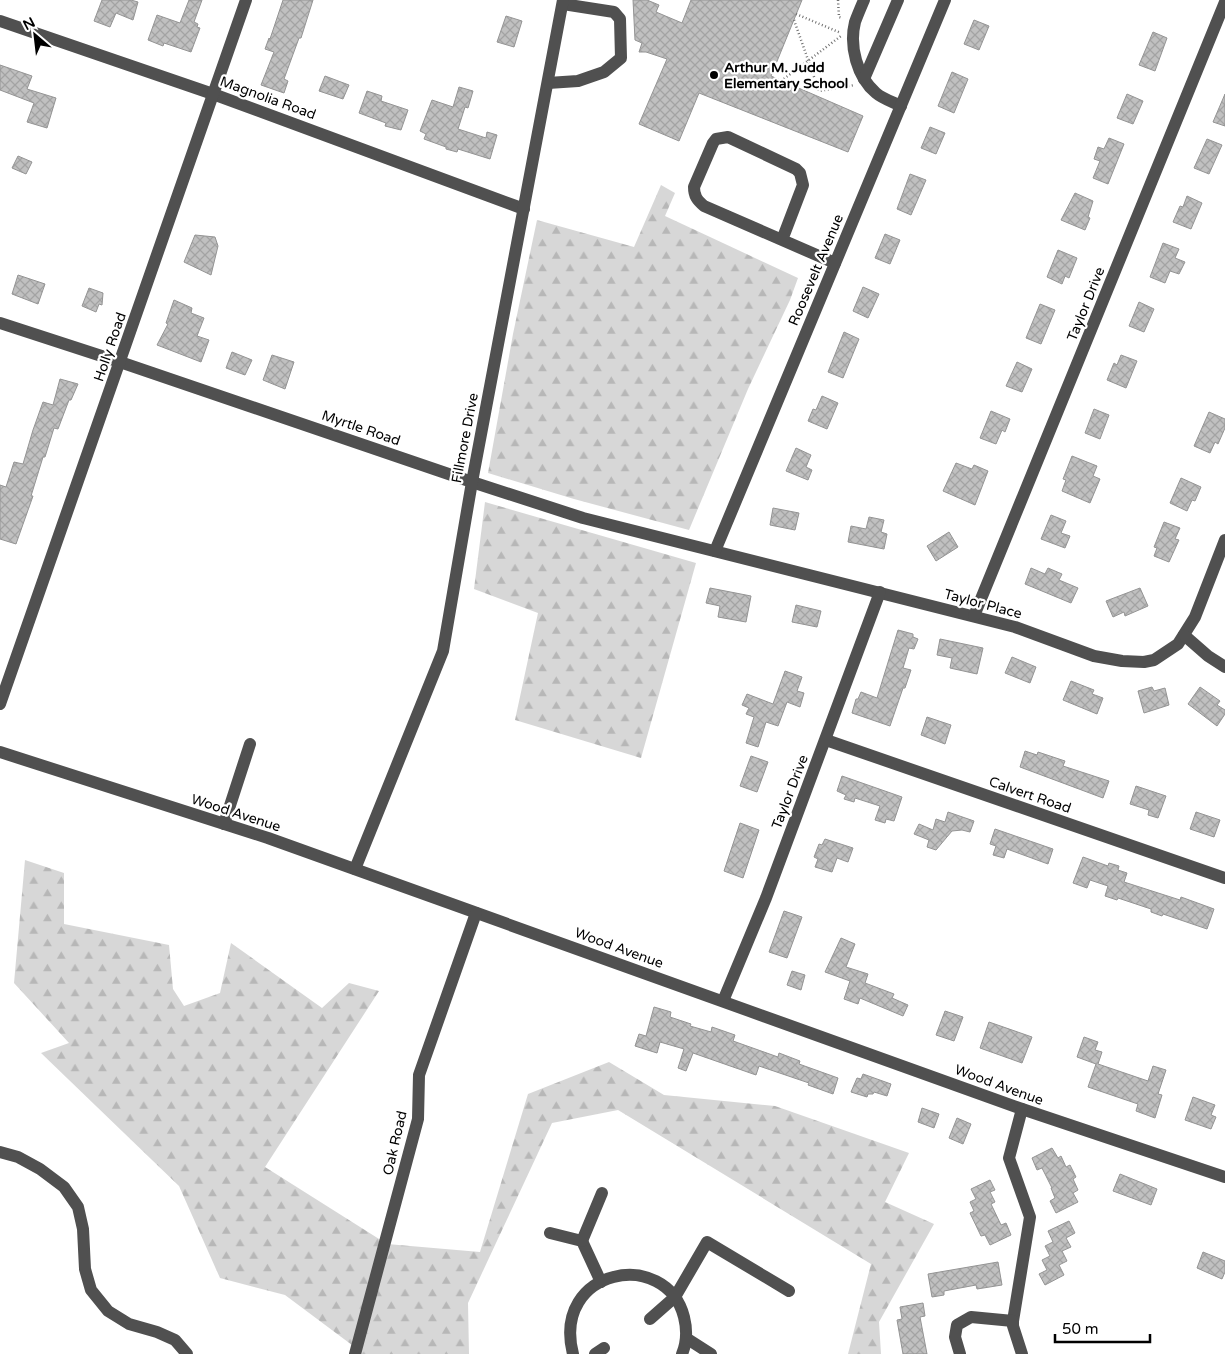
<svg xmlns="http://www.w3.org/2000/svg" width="1225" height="1354" font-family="'Varela Round',sans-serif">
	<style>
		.forest { fill: url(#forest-firs) }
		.building { fill: url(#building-cross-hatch); stroke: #949494 }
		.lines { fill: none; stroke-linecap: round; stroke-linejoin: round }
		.path { stroke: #727272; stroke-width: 2.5; stroke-dasharray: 1 2.5; stroke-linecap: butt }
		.minor { stroke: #505050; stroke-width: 12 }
		.poi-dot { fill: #000; stroke: #fff; stroke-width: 2 }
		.labels { text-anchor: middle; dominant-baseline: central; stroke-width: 4.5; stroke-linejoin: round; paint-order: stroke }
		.poi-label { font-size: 14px; font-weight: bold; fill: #000; stroke: #fff; text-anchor: start }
		.street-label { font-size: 14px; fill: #000; stroke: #fff }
	</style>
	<defs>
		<pattern id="forest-firs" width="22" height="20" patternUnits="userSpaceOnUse" patternTransform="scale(1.25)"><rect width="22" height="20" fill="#d7d7d7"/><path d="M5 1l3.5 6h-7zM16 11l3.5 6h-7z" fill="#b7b7b7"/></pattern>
		<pattern id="building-cross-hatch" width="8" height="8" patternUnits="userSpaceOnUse" patternTransform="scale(1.25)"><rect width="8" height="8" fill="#c0c0c0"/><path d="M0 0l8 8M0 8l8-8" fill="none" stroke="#a3a3a3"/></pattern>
	</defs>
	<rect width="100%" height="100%" fill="#fff"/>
	<!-- forest -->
	<g class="forest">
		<path d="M661,185L675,193L665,216L798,278L790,300L748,389L689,530L574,499L488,473L513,334L537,220L634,247Z"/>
		<path d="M485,502L696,563L641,758L515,720L538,613L474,589Z"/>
		<path d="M25,860L64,873V924L169,945L173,989L184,1006L220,993L231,943L322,1008L349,983L379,991L265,1167L387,1244L480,1252L528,1094L609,1062L664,1095L775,1106L909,1153L885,1202L934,1224L879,1322L881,1354H848L871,1264L618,1110L552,1123L468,1303L469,1354H359L360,1351L285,1295L220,1278L179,1186L41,1053L69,1043L14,983Z"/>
	</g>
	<!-- building -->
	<g class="building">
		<path d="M102,0H131L138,2L133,20L116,13L110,27L94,21Z"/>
		<path d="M189,0H202L194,22L198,24L197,27L200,28L191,52L164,43L163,46L148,40L157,15L180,23Z"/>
		<path d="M283,0H313L301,38H299L284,79L288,81L284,93L261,85L274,52L265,49L269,38L270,39Z"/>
		<path d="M633,0H647L659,5L656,12L682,23L691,0H802L771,76L863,116L848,152L699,93L679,141L639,124L667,59L646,52H639L642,43L635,40Z"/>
		<path d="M506,16L522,21L514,47L497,42Z"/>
		<path d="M974,20L989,26L979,50L964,44Z"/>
		<path d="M1153,32L1167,38L1155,71L1139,65Z"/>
		<path d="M0,65L32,76L27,89L56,98L47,128L27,122L34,103L0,90Z"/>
		<path d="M952,72L968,79L954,113L938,106Z"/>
		<path d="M325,76L349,85L343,99L319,91Z"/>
		<path d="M459,87L473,91L468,108L465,107L458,129L486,138L487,132L497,135L490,159L458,149L457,152L446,149V147L424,139L426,134L420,131L432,100L453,107Z"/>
		<path d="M367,91L382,96L381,101L408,110L401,130L385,126L386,123L359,113Z"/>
		<path d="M1127,94L1143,101L1133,124L1117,118Z"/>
		<path d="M1225,94V126L1213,122Z"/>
		<path d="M930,127L945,133L936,154L921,148Z"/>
		<path d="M1109,138L1124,144L1108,184L1093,178L1100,161L1094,159L1098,147L1104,149Z"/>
		<path d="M1207,139L1222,145L1209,174L1194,168Z"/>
		<path d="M18,156L32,162L26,174L12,168Z"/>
		<path d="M910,174L926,180L911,215L897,209Z"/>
		<path d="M1075,193L1093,201L1088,217L1090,218L1085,230L1061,220Z"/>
		<path d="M1187,196L1202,203L1191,229L1173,222L1180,206L1183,207Z"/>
		<path d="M885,234L900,240L890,264L875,258Z"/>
		<path d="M195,235L215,237L218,246L211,275L184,262Z"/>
		<path d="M1163,243L1179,249L1175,258L1185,262L1179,274L1170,271L1165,283L1150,277Z"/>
		<path d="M1058,250L1077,258L1069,278L1065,276L1062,284L1047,277Z"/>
		<path d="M18,275L45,284L38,304L12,294Z"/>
		<path d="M863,287L879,294L868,318L853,311Z"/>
		<path d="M89,288L103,293L102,305L99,304L96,312L82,306Z"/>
		<path d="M174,300L192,308L191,313L204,318L197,336L209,340L201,362L157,345L168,324L166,323Z"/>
		<path d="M1139,302L1154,309L1144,332L1129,326Z"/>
		<path d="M1040,304L1055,310L1041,344L1026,338Z"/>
		<path d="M844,332L859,339L843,378L828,372Z"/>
		<path d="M232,352L252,360L245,375L226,368Z"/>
		<path d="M272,355L294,362L285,389L263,380Z"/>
		<path d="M1121,355L1137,361L1126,388L1107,380L1114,363L1117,365Z"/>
		<path d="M1017,362L1032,369L1022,392L1006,386Z"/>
		<path d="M60,379L78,384L71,400H69L58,429L54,428L45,457H43L31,496H33L16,544L0,539V485L6,487L14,462L23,464L33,430L43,402L53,405Z"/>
		<path d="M822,396L838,403L827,429L808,421L813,409L816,410Z"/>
		<path d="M1094,409L1109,415L1100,439L1085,433Z"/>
		<path d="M991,411L1010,419L1005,432L1002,430L996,444L980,438Z"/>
		<path d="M1209,412L1225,419V428L1218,444L1215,442L1210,453L1194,446Z"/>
		<path d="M796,448L811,455L806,467L812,470L808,480L786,471Z"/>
		<path d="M1072,456L1097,466L1093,476L1100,479L1090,503L1062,491L1066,480L1063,479Z"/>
		<path d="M956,463L972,469L974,465L988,471L975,505L943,491Z"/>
		<path d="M1181,478L1201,487L1195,501L1192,500L1187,511L1170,503Z"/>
		<path d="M773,508L799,513L795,530L770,525Z"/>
		<path d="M1051,515L1066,521L1061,533L1070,536L1065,548L1041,539Z"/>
		<path d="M869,517L884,520L881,532L887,534L884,549L848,542L851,526L866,529Z"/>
		<path d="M1164,522L1180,528L1175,539L1179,540L1169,562L1154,556L1157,548L1154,547Z"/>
		<path d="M949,532L958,547L936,561L927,546Z"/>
		<path d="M1031,568L1045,574L1048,568L1062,574L1059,580L1078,588L1071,603L1025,584Z"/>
		<path d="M710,588L751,596L746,622L718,617L720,606L706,603Z"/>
		<path d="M1140,588L1148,606L1125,616L1124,612L1113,617L1106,601Z"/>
		<path d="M796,605L821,611L817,627L792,622Z"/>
		<path d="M898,630L913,634V637L918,639L914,649L909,648L903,668L911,670L905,688H903L890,726L852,713L856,699H858L861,692L877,698Z"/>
		<path d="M940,639L983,648L977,674L950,668L952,658L937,655Z"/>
		<path d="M1012,657L1036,667L1030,683L1005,673Z"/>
		<path d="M785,671L802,677L797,691L804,693L800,707L787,702L778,726L766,722L758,747L746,743L754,717L746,714L749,708L742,705L747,694L773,704Z"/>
		<path d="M1071,681L1094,690L1092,694L1103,698L1097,714L1063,700Z"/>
		<path d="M1152,687L1154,691L1165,688L1169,705L1144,713L1138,691Z"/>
		<path d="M1200,687L1220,701L1217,705L1225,710V714L1217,726L1188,704Z"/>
		<path d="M927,717L951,725L945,744L921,735Z"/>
		<path d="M1025,751L1037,755L1038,752L1065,761L1063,766L1109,781L1103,798L1020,767Z"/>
		<path d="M751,756L768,762L757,792L740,786Z"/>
		<path d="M842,776L902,797L894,821L886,819L885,823L875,820L880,806L855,798L854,802L844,799L846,795L837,791Z"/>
		<path d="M1136,786L1166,796L1158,818L1148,815L1149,810L1130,804Z"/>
		<path d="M948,812L974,821L970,832L962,830L952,831L936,850L927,847L929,840L914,834L919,824L933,830L936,819L945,822Z"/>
		<path d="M1196,812L1220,820L1214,837L1190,829Z"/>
		<path d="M740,823L759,830L743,878L724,871Z"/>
		<path d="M995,829L1053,849L1048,864L1007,849L1004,858L993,855L996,846L990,844Z"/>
		<path d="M825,839L853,848L848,862L837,858L832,872L815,867L818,859L814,857L819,844L822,845Z"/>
		<path d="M1083,857L1108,866L1109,863L1119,866L1118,870L1127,873L1124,882L1180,900L1181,897L1214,909L1207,929L1163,914L1162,916L1151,912V909L1118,898L1117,900L1105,896L1108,886L1090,880L1087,888L1073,883Z"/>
		<path d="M784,911L802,917L787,958L769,952Z"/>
		<path d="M841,938L855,944L846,967L868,974L865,983L894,994L892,998L908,1005L903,1016L860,998L858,1004L844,999L850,981L825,972Z"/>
		<path d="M792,971L805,975L801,990L787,985Z"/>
		<path d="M654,1007L671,1012L670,1017L691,1024L690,1026L711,1032L712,1027L735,1035L733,1041L778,1057L779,1053L800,1061L799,1064L838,1078L833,1094L808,1085L809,1083L759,1066L756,1075L693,1053L686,1071L678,1068L684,1049L660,1042L657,1053L635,1046L639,1034L646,1036Z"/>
		<path d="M945,1011L963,1017L954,1041L936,1035Z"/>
		<path d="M989,1022L1032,1037L1022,1063L980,1048Z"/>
		<path d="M1084,1037L1098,1042L1095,1050L1102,1052L1098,1064L1148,1081L1153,1066L1166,1070L1158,1094L1162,1095L1155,1118L1136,1111L1138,1104L1088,1087L1096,1064L1077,1057Z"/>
		<path d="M863,1074L891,1084L887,1096L874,1092L873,1094H868L867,1097L851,1092L857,1078L861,1079Z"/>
		<path d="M1193,1097L1215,1105L1211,1115L1216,1117L1211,1129L1185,1120Z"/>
		<path d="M922,1108L939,1114L934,1128L918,1122Z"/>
		<path d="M957,1118L971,1124L963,1144L949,1138Z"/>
		<path d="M1052,1148L1058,1158L1061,1156L1066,1167L1070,1165L1076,1177L1073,1179L1078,1190L1073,1193L1078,1202L1056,1213L1050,1201L1055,1198L1051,1188H1052L1042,1168L1037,1170L1032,1158Z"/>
		<path d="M1120,1174L1157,1189L1151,1205L1113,1191Z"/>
		<path d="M990,1180L995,1190L990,1192L995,1202L991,1204L1001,1225L1006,1223L1011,1235L990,1245L985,1235L981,1236L970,1213L974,1211L970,1202L976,1199L971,1189Z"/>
		<path d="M1069,1221L1075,1233L1066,1238L1071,1247L1062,1251L1067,1261L1059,1265L1064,1275L1045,1285L1039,1274L1047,1270L1042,1260L1050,1256L1045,1246L1053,1242L1048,1231Z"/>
		<path d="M1203,1252L1225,1261V1272L1222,1279L1197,1268Z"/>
		<path d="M998,1262L1002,1285L977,1289L976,1285L944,1291V1295L932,1297L928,1274Z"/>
		<path d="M923,1303L925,1316L920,1317L927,1354H903L897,1320L902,1319L900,1307Z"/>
	</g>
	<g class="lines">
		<!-- path -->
		<g class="path">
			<path d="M838,0L839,17L842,18"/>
			<path d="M796,14L841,33"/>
			<path d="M794,20L819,91L855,85"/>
			<path d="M781,81L841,36"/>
		</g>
		<!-- minor -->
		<g class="minor">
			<path d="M864,0C861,7 858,14 855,22C849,46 857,77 876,93C883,99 893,102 901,106"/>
			<path d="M0,21L213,94L524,209"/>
			<path d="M864,79L898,0"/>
			<path d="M548,83L578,81L604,72L621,58L620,19L614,12L563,4"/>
			<path d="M782,240L803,185L800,173L796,169L728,137L716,139L713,143L694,187C694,196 697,200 704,206C748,225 792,244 835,263"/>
			<path d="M0,323L120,362L472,482L583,518L1015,627L1094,656L1122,661L1144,662L1154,660L1178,644L1195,617L1225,540"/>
			<path d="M715,551L945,0"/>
			<path d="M974,616L1225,2"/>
			<path d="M1184,635L1208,656L1225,667"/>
			<path d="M0,704L246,0"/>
			<path d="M826,740L1225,878"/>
			<path d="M0,752L268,838L1022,1109L1225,1177"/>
			<path d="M224,824L250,744"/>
			<path d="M355,869L443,651L472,482L563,0"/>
			<path d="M723,1001L766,898L880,592"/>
			<path d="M0,1152L18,1157L40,1169L64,1187L78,1207L83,1229L85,1269L91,1290L108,1311L129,1324L157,1332L175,1340L187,1354"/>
			<path d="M550,1233L582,1241L601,1282"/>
			<path d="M582,1241L602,1193"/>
			<path d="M650,1319L675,1297L707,1242L789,1291"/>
			<path d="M1013,1321L1030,1217L1009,1158L1022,1109"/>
			<path d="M686,1338L711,1354"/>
			<path d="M355,1354L418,1119L419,1075L476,913"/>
			<path d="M573,1354C551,1268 666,1247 684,1317C687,1329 687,1342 682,1354"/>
			<path d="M595,1354L604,1348"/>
			<path d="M960,1354L955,1337L957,1325L971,1317L1013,1321V1326L1022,1354"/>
		</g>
	</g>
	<!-- markers -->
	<circle class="poi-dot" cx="714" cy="75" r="5"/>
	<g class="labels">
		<!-- poi labels -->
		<g class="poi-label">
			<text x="724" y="67">Arthur M. Judd<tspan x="724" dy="16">Elementary School</tspan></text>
		</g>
		<!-- street labels -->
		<g class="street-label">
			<text transform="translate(268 98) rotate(20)">Magnolia Road</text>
			<text transform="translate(816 270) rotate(-67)">Roosevelt Avenue</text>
			<text transform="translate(1086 304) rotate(-68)">Taylor Drive</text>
			<text transform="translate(110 347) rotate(-71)">Holly Road</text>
			<text transform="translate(361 428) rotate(19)">Myrtle Road</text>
			<text transform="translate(465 438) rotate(-79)">Fillmore Drive</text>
			<text transform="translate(983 604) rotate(15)">Taylor Place</text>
			<text transform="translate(790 792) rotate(-69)">Taylor Drive</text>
			<text transform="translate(1030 795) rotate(19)">Calvert Road</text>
			<text transform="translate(236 813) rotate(18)">Wood Avenue</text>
			<text transform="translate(619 948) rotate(20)">Wood Avenue</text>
			<text transform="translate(999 1085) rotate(20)">Wood Avenue</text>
			<text transform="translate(395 1143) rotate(-77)">Oak Road</text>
		</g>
	</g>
	<!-- north arrow -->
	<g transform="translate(35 35) rotate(332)" stroke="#ffffff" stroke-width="4" paint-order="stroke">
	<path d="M0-4L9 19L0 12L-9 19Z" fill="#000000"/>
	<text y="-8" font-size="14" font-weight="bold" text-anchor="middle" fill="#000000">N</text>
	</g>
	<!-- scale -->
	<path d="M1055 1334v8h95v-8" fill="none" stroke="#000000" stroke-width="2.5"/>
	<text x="1062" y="1334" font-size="15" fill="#000000" stroke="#ffffff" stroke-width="4" paint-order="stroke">50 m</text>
</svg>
